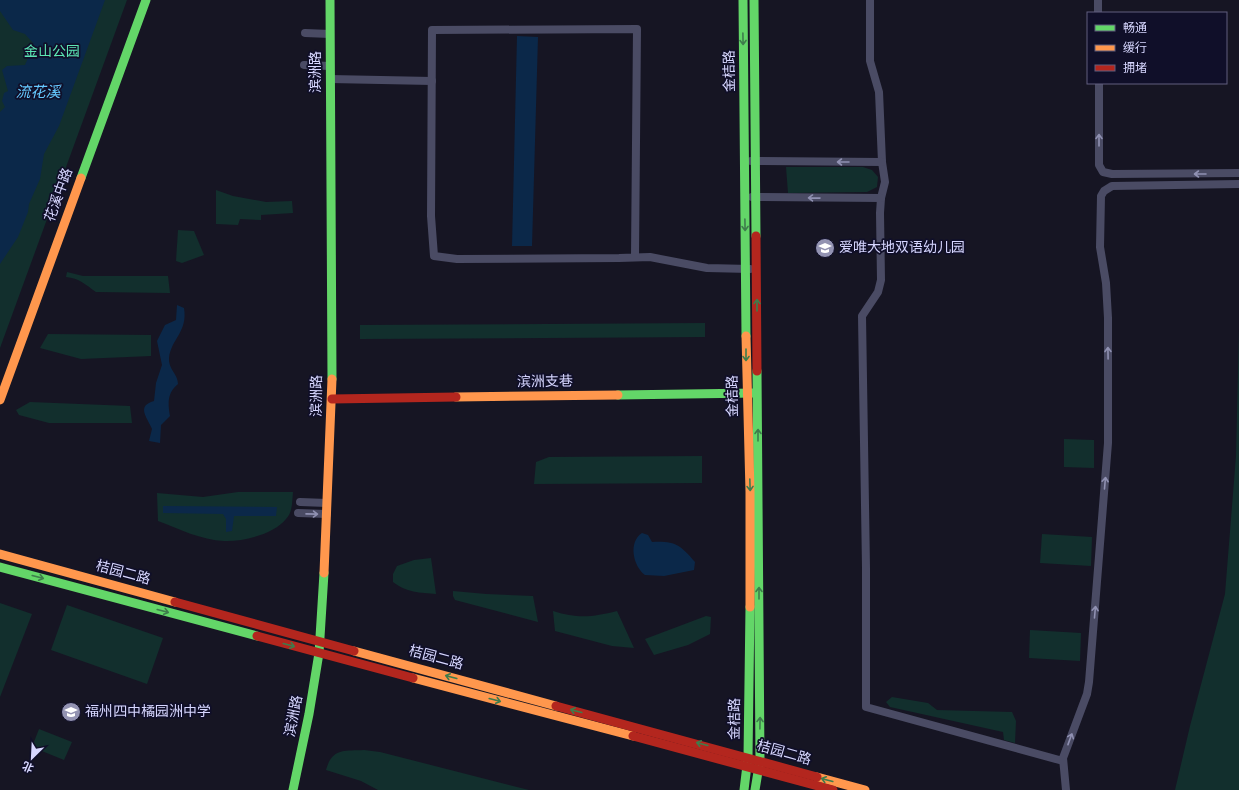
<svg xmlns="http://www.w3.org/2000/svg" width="1239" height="790" font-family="'Source Sans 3','Noto Sans SC',sans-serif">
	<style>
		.green { fill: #122f2d }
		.water { fill: #0b2849 }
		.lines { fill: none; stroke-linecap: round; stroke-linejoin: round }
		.street { stroke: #4a4b64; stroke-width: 8 }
		.fast { stroke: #63d668; stroke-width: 9 }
		.slow { stroke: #ff974d; stroke-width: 9 }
		.jam { stroke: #b3261e; stroke-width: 9 }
		.oneway { stroke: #3e7c4c }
		.oneway2 { stroke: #9091b2 }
		.labels { text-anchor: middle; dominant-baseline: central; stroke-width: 3.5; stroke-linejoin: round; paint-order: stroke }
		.park-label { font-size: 14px; fill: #5ce6b4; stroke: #100f29 }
		.street-label { font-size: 14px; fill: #d7d7ff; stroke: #100f29 }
		.poi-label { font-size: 14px; fill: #d7d7ff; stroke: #100f29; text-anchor: start }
		.water-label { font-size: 15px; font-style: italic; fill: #65c9ff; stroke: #100f29 }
	</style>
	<rect width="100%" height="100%" fill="#161523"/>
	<!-- green -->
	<g class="green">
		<path d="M0,0H127L0,348Z"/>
		<path d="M786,167H863L872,170L878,177L877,187L867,192L788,193Z"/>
		<path d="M216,190L233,196L266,202L292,201L293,213L261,215V220L240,219L238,225L216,224Z"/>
		<path d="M178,230L194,231L204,255L182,263L176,261Z"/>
		<path d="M67,272L83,276H168L170,293L96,292C86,285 79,278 66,277Z"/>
		<path d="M705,323V337L360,339V325Z"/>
		<path d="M1239,329V790H1175L1190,726L1225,594L1236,456Z"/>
		<path d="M48,334L151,335V356L81,359L40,348Z"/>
		<path d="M30,402L130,406L132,423H49L19,415L16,410Z"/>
		<path d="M1064,439L1094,440V468L1064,467Z"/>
		<path d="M702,456V483L534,484L536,462L549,457Z"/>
		<path d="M238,492H293C292,501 293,512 286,519C274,534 243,542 224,541C201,540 179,529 158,521L157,493L203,497Z"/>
		<path d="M1042,534L1092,537L1091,566L1040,563Z"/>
		<path d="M431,558L436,594C421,593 405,592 393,582V574L397,566L414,560Z"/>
		<path d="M453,591L486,594L533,596L538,622L455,600L453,596Z"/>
		<path d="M0,603L32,614L0,697Z"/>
		<path d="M67,605L163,638L147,684L51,650Z"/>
		<path d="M553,611C578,619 593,617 617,611L634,648L612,646L555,631Z"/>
		<path d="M706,616L711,617L710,634L688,645L654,655L645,639Z"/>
		<path d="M1030,630L1081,633L1080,661L1029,658Z"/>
		<path d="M892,697L928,703L937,710L1012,712L1016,721L1015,743L1004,740L1003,732L890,707L886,702Z"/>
		<path d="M39,729L72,742L64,760L32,747Z"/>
		<path d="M364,750L380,752L529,790H378L361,781L326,770C332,748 344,751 364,750Z"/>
	</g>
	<!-- water -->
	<g class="water">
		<path d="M0,0H105L59,126L44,154L40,179L29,204L28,212L18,237L0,264V112L5,107L2,101L4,93L8,91L2,70L7,66L25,65L28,58H37L33,43L25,34L13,30L0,11Z"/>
		<path d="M517,36L538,37L532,246H512Z"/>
		<path d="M177,305L184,308C188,332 171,339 169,358C168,369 178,374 178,384C167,393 168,403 170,416L161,425L160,443L149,441L152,429C147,417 136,406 154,401L156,383L162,365L157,341L165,325L176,320Z"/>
		<path d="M163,506L277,507L276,516H234L232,531L226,532V519L223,514L163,513Z"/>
		<path d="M642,533L648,535L652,542C676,541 680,545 695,562L694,570L664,576L645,575C633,566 628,542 642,533Z"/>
	</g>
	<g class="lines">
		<!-- street -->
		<g class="street">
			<path d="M870,0V61L879,92L882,162L885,182L881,198L880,213L881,280L878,292L862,316L866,568V707L1063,761"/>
			<path d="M1098,0V13"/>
			<path d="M305,33L330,34"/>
			<path d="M304,65L330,66"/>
			<path d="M330,79L432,81"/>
			<path d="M1099,83V165L1103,172L1112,174L1239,173"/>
			<path d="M751,161L882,162"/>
			<path d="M752,197L881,198"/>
			<path d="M635,257L637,29L432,30L431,216L434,256L457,259L619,258L650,257L707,268L750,269"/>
			<path d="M300,502L327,503"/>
			<path d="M298,513L327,514"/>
			<path d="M1066,790L1063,758L1087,694L1089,682L1108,443V318L1106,283L1100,247L1101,196L1104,191L1112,186L1239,184"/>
		</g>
		<!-- fast -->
		<g class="fast">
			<path d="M330,0L332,379"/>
			<path d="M743,0L746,336"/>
			<path d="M754,0L756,236"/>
			<path d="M81,178L146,0"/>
			<path d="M618,395L755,393"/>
			<path d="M0,567L257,636"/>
			<path d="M293,790L309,714L319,653L324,573"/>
			<path d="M744,790L748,757L750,607"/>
			<path d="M755,790L760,760L757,371"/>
		</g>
		<!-- slow -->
		<g class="slow">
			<path d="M746,336L750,492V607"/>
			<path d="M456,397L618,395"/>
			<path d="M0,400L81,178"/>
			<path d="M0,554L175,602"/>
			<path d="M324,573L332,379"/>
			<path d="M354,651L556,706"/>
			<path d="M413,678L633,736"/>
			<path d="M817,777L865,790"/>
		</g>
		<!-- jam -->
		<g class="jam">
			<path d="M756,236L757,371"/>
			<path d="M332,399L456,397"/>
			<path d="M175,602L354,651"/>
			<path d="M257,636L413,678"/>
			<path d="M556,706L817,777"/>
			<path d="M633,736L833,790"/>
		</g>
	</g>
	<!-- one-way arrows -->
	<defs><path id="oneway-shaft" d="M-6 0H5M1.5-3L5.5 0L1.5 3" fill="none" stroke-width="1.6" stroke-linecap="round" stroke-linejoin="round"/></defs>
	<g class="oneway">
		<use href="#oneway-shaft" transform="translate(743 39) rotate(89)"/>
		<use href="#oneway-shaft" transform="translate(745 225) rotate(89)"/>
		<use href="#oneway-shaft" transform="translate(757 305) rotate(-90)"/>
		<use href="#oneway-shaft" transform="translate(746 355) rotate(90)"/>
		<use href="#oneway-shaft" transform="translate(758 435) rotate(-90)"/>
		<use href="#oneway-shaft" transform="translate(750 485) rotate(88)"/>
		<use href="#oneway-shaft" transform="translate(38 577) rotate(15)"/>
		<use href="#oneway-shaft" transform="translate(759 593) rotate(-90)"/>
		<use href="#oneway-shaft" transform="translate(163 611) rotate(15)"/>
		<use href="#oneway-shaft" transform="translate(289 645) rotate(15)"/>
		<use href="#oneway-shaft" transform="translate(451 677) rotate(-165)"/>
		<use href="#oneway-shaft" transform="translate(495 700) rotate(15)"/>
		<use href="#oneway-shaft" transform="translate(576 711) rotate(-165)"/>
		<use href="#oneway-shaft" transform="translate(760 723) rotate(-89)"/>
		<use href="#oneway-shaft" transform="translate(702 744) rotate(-165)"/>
		<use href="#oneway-shaft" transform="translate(827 780) rotate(-165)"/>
	</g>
	<g class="oneway2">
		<use href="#oneway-shaft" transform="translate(1099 140) rotate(-90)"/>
		<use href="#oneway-shaft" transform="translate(843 162) rotate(-180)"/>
		<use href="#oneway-shaft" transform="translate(1200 174) rotate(180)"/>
		<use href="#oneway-shaft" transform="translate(814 198) rotate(-179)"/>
		<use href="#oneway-shaft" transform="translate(1108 353) rotate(-91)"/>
		<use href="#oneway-shaft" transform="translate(1105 483) rotate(-85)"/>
		<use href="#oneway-shaft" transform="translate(312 514) rotate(1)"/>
		<use href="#oneway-shaft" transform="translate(1095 612) rotate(-85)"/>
		<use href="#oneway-shaft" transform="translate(1070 739) rotate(-70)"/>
	</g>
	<!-- icons -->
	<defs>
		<symbol id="school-disc" viewBox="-11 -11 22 22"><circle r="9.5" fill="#9393b2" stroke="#100f29"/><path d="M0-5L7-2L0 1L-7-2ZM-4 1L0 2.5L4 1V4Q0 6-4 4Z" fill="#fff"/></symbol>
	</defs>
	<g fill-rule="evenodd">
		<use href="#school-disc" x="814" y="237" width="22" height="22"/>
		<use href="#school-disc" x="60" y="701" width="22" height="22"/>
	</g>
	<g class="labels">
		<!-- park labels -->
		<g class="park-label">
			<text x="52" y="52">金山公园</text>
		</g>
		<!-- street labels -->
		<g class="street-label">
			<text transform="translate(730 71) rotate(-91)">金桔路</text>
			<text transform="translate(316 72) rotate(-90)">滨洲路</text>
			<text transform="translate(59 195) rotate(-70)">花溪中路</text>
			<text transform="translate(545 382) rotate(-1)">滨洲支巷</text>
			<text transform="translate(317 396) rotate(-89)">滨洲路</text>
			<text transform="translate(733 396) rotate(-91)">金桔路</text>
			<text transform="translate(123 573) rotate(15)">桔园二路</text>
			<text transform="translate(436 658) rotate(15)">桔园二路</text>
			<text transform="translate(294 716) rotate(-79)">滨洲路</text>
			<text transform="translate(735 719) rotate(-89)">金桔路</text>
			<text transform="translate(784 753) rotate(16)">桔园二路</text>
		</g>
		<!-- poi labels -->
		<g class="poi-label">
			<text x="839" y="248">爱唯大地双语幼儿园</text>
			<text x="85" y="712">福州四中橘园洲中学</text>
		</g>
		<!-- water labels -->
		<g class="water-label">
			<text x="38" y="92">流花溪</text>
		</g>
	</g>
	<!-- legend -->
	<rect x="1087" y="12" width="140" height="72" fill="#100f29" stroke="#605f7f"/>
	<rect x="1095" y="25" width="20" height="6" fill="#63d668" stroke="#605f7f"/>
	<text x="1123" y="32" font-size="12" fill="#d7d7ff">畅通</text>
	<rect x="1095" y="45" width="20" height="6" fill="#ff974d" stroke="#605f7f"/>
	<text x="1123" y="52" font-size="12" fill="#d7d7ff">缓行</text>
	<rect x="1095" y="65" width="20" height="6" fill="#b3261e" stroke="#605f7f"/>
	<text x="1123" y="72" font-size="12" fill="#d7d7ff">拥堵</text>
	<!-- north arrow -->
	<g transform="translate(32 758) rotate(204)" stroke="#100f29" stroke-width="3" paint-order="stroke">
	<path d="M0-3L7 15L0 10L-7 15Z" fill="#d7d7ff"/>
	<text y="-6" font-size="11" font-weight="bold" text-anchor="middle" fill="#d7d7ff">北</text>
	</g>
</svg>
